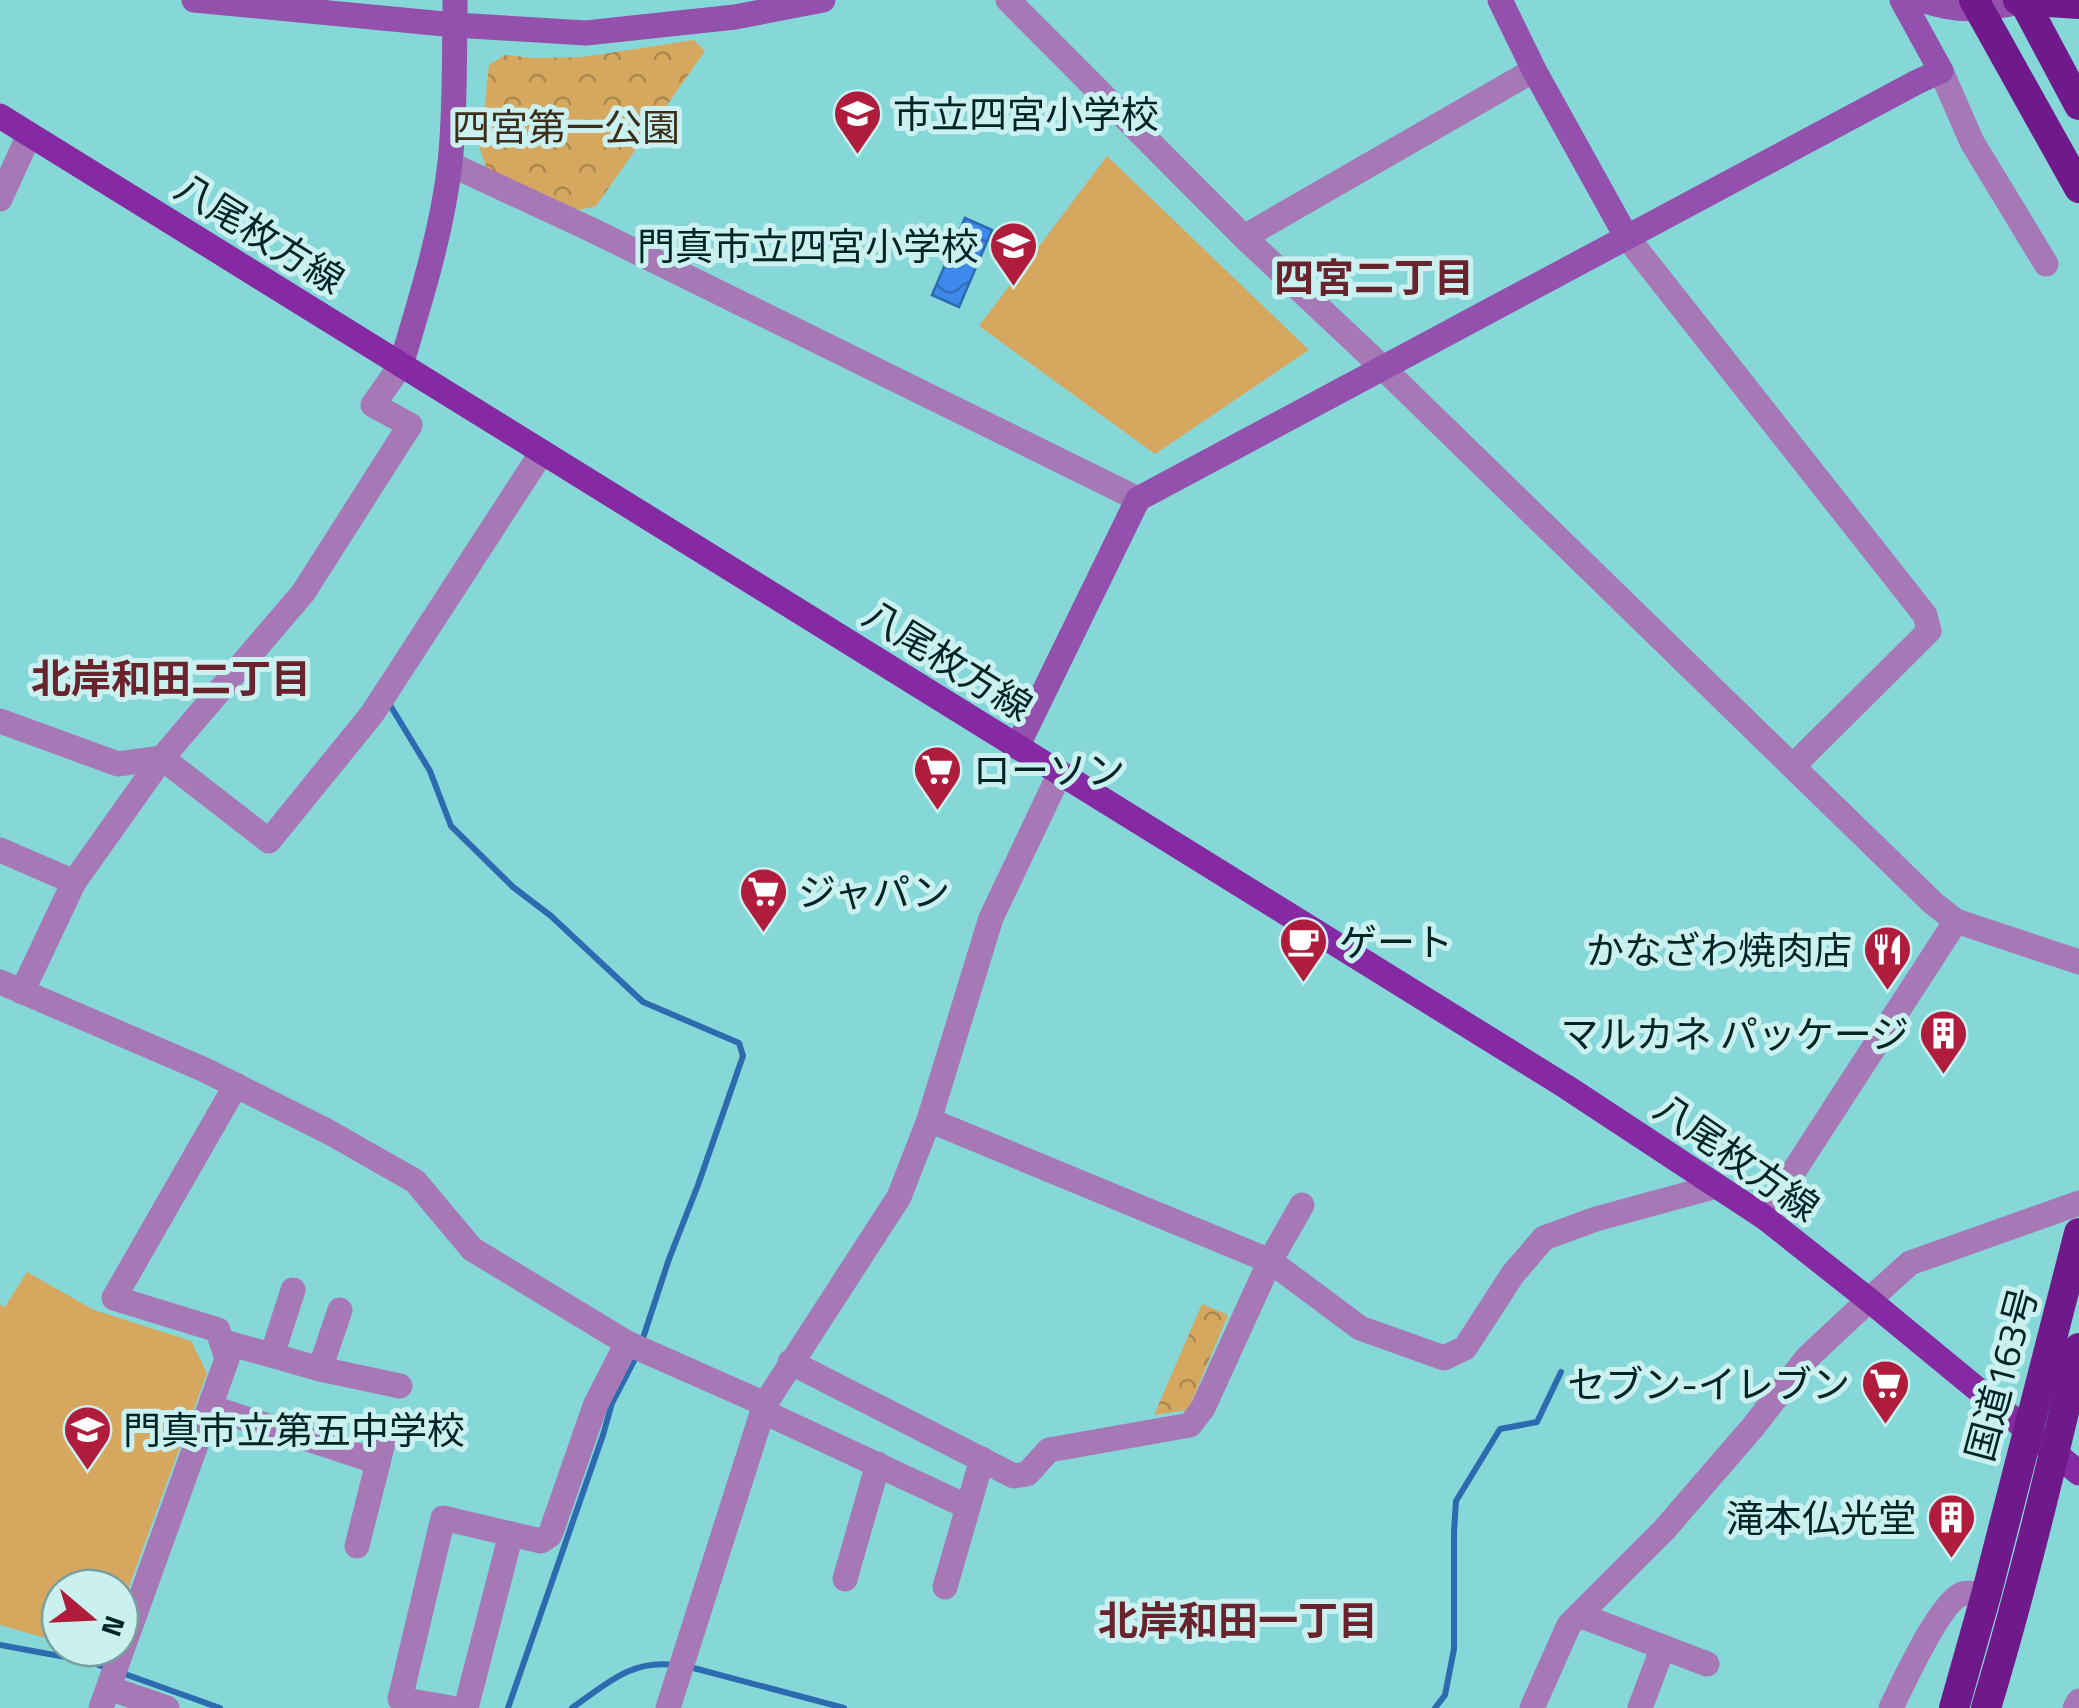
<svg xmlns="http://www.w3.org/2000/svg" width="2079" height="1708" font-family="'Titillium Web','Noto Sans JP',sans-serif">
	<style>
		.forest { fill: url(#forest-crowns) }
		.pitch { fill: #d6a75e }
		.water { fill: url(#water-waves); stroke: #2c6bb0; stroke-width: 2.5 }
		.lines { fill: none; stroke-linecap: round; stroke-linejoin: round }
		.stream { stroke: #2c6bb0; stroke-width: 6 }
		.street { stroke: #a679b6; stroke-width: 25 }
		.secondary { stroke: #9350ac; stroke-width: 25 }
		.primary { stroke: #852aa3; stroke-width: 25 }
		.highway { stroke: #70198b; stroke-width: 30 }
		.highway-bridge { stroke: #70198b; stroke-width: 30 }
		.labels { text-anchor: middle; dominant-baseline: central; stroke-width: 10; stroke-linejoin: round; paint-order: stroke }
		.poi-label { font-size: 38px; fill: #012526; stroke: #caf0f0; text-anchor: start }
		.park-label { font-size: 38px; fill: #3c2e19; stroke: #caf0f0 }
		.street-label { font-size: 38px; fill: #012526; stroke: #caf0f0 }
		.neighbourhood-label { font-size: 40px; font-weight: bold; fill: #69232c; stroke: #caf0f0 }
	</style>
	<defs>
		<pattern id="forest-crowns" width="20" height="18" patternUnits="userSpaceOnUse" patternTransform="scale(2.5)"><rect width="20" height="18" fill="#d6a75e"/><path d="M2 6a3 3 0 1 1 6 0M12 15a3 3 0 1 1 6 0" fill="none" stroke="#ab884d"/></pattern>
		<pattern id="water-waves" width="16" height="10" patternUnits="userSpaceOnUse" patternTransform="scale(2.5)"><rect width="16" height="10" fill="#3e89eb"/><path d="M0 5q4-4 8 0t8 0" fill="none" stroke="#3270be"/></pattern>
	</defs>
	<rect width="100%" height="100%" fill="#86d8d8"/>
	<!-- forest -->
	<g class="forest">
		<path d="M694,40L705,51L596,206L579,210L487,169L480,150L489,65L505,55L533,58L583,57Z"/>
		<path d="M1202,1304L1228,1315L1188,1410L1154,1415Z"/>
	</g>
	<!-- pitch -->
	<g class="pitch">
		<path d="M1107,156L1309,350L1155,454L979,326Z"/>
		<path d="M27,1272L94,1310L191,1341L207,1373L120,1611V1588H60V1622L45,1638L0,1625V1305L5,1307Z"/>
	</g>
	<!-- water -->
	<path class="water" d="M965,218L992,230L959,307L932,295Z"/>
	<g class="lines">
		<!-- stream -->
		<g class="stream">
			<path d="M387,700L430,771L451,826L513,887L551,916L643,1002L739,1043L743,1056L698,1185L669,1259L642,1341"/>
			<path d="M0,1645L87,1661L110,1669"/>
			<path d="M686,1666L844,1708"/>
			<path d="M122,1673L220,1708"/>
			<path d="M508,1708L603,1435L612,1403L638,1353"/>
			<path d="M572,1708C605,1685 631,1659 674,1665"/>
			<path d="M1435,1708L1445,1695L1454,1649V1532L1456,1501L1500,1429L1537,1422L1561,1372"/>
		</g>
		<!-- street -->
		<g class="street">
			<path d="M1008,0L1244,237L1382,367L1933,903L1956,921L2079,962"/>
			<path d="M1941,71L1972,142L2046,264"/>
			<path d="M450,164L592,230L1138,499"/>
			<path d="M0,199L29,135"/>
			<path d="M1626,236L1925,615L1929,631L1793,766"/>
			<path d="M1244,237L1534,70"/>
			<path d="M0,721L118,764L162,758L269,841L372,714L542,452"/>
			<path d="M0,850L74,882"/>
			<path d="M0,982L205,1070L327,1131L415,1181L472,1249L627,1343L765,1404"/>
			<path d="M22,992L74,882L162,758L303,593L410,425L373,405L401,365"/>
			<path d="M929,1120L1270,1261L1360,1328L1444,1358L1465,1348L1513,1274L1544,1238L1596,1219L1717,1186"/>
			<path d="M1764,1217L1956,921"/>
			<path d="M221,1341L320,1369L400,1386"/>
			<path d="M272,1355L293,1290"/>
			<path d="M790,1362L1014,1476L1027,1474L1049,1450L1190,1425L1203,1408L1270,1261L1302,1205"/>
			<path d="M320,1369L340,1310"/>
			<path d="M210,1407L378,1462"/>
			<path d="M762,1411L968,1507"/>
			<path d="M357,1546L384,1439"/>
			<path d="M845,1579L878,1464"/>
			<path d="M945,1587L982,1459"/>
			<path d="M1579,1615L1707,1664"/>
			<path d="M109,1688L167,1708"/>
			<path d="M101,1708L227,1359L218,1330L114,1298L236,1085"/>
			<path d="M451,1708L400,1699L443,1518L541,1541L550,1535L595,1406L627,1343"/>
			<path d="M466,1708L511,1534"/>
			<path d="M668,1708L765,1404L899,1197L929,1120L991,918L1060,773"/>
			<path d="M1532,1708L1569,1625L1664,1530L1753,1427L1807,1358L1869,1300L1910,1263L2079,1203"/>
			<path d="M1640,1708L1663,1647"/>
			<path d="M1891,1708C1902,1685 1941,1601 1962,1594C1970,1592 1978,1594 1986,1595"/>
			<path d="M2075,1708L2079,1701"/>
		</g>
		<!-- secondary -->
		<g class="secondary">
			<path d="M194,0L455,25C454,71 455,117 450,163C442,232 421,298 401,365"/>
			<path d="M455,0V25L586,33L735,17L823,0"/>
			<path d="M1500,0L1534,70L1626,236"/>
			<path d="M1922,0C1959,13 1985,10 2023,1"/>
			<path d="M1017,747L1138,499L1917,82L1941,71L1902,0"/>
		</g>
		<!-- primary -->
		<path class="primary" d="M0,116L1565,1086L1764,1217L1869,1300L2079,1473"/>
		<!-- highway -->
		<g class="highway">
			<path d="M2018,0L2079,4"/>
			<path d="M1954,1708L1986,1595L2079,1233"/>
			<path d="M1986,1708C2022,1589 2051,1468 2079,1348"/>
		</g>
		<!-- highway-bridge -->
		<g class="highway-bridge">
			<path d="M1974,0L2079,188"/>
			<path d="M2023,0L2079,105"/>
		</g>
	</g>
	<!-- icons -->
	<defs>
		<symbol id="school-pin" viewBox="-11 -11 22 30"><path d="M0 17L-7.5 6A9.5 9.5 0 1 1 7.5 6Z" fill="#b01d3c" stroke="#caf0f0"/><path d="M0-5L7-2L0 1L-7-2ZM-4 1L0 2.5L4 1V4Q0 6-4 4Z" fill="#fff"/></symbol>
		<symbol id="supermarket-pin" viewBox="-11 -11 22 30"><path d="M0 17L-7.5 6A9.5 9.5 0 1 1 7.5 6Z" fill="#b01d3c" stroke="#caf0f0"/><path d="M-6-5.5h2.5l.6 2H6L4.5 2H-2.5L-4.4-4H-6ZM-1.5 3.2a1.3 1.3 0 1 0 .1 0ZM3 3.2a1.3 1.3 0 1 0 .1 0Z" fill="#fff"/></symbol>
		<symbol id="cafe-pin" viewBox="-11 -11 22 30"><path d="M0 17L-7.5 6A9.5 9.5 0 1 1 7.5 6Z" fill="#b01d3c" stroke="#caf0f0"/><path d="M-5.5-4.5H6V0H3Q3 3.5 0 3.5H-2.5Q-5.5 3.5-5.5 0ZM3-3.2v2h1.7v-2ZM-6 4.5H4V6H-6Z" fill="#fff"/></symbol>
		<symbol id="restaurant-pin" viewBox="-11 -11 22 30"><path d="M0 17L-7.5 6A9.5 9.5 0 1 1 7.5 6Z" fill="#b01d3c" stroke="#caf0f0"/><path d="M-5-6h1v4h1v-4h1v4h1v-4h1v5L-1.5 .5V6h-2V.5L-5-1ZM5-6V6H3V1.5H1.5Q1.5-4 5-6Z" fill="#fff"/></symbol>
		<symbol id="building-pin" viewBox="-11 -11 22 30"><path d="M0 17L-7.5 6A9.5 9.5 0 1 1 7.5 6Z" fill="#b01d3c" stroke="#caf0f0"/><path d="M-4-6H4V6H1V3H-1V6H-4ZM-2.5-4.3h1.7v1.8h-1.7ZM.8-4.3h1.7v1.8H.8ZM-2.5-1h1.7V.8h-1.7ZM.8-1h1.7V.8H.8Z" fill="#fff"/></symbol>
	</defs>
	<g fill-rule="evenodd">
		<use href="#school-pin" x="830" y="86" width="55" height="75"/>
		<use href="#school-pin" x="986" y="218" width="55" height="75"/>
		<use href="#supermarket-pin" x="910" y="742" width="55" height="75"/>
		<use href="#supermarket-pin" x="736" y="864" width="55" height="75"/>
		<use href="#cafe-pin" x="1276" y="914" width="55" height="75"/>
		<use href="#restaurant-pin" x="1860" y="922" width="55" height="75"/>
		<use href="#building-pin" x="1916" y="1006" width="55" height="75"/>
		<use href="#supermarket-pin" x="1858" y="1356" width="55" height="75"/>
		<use href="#school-pin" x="60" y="1402" width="55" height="75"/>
		<use href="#building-pin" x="1924" y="1490" width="55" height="75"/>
	</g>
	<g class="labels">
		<!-- poi labels -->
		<g class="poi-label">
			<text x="893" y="114">市立四宮小学校</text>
			<text x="979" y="246" text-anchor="end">門真市立四宮小学校</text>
			<text x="973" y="770">ローソン</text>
			<text x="798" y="892">ジャパン</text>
			<text x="1339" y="942">ゲート</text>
			<text x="1852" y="950" text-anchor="end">かなざわ焼肉店</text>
			<text x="1909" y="1034" text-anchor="end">マルカネ パッケージ</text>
			<text x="1850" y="1384" text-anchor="end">セブン-イレブン</text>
			<text x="123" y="1430">門真市立第五中学校</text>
			<text x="1916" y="1518" text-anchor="end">滝本仏光堂</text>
		</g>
		<!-- park labels -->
		<g class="park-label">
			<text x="566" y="127">四宮第一公園</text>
		</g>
		<!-- street labels -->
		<g class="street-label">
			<text transform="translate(260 233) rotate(32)">八尾枚方線</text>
			<text transform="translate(948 660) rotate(32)">八尾枚方線</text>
			<text transform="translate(1737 1157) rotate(35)">八尾枚方線</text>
			<text transform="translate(2001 1374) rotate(-75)">国道163号</text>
		</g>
		<!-- neighbourhood labels -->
		<g class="neighbourhood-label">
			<text x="1374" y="277">四宮二丁目</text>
			<text x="171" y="678">北岸和田二丁目</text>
			<text x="1238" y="1620">北岸和田一丁目</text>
		</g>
	</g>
	<!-- north arrow -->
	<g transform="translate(90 1618) rotate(109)"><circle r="48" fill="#caf0f0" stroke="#7a9f9f" stroke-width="2.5"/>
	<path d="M0-8L18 38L0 25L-18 38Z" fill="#b01d3c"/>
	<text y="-15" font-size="28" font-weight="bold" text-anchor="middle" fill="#012526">N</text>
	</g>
</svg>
